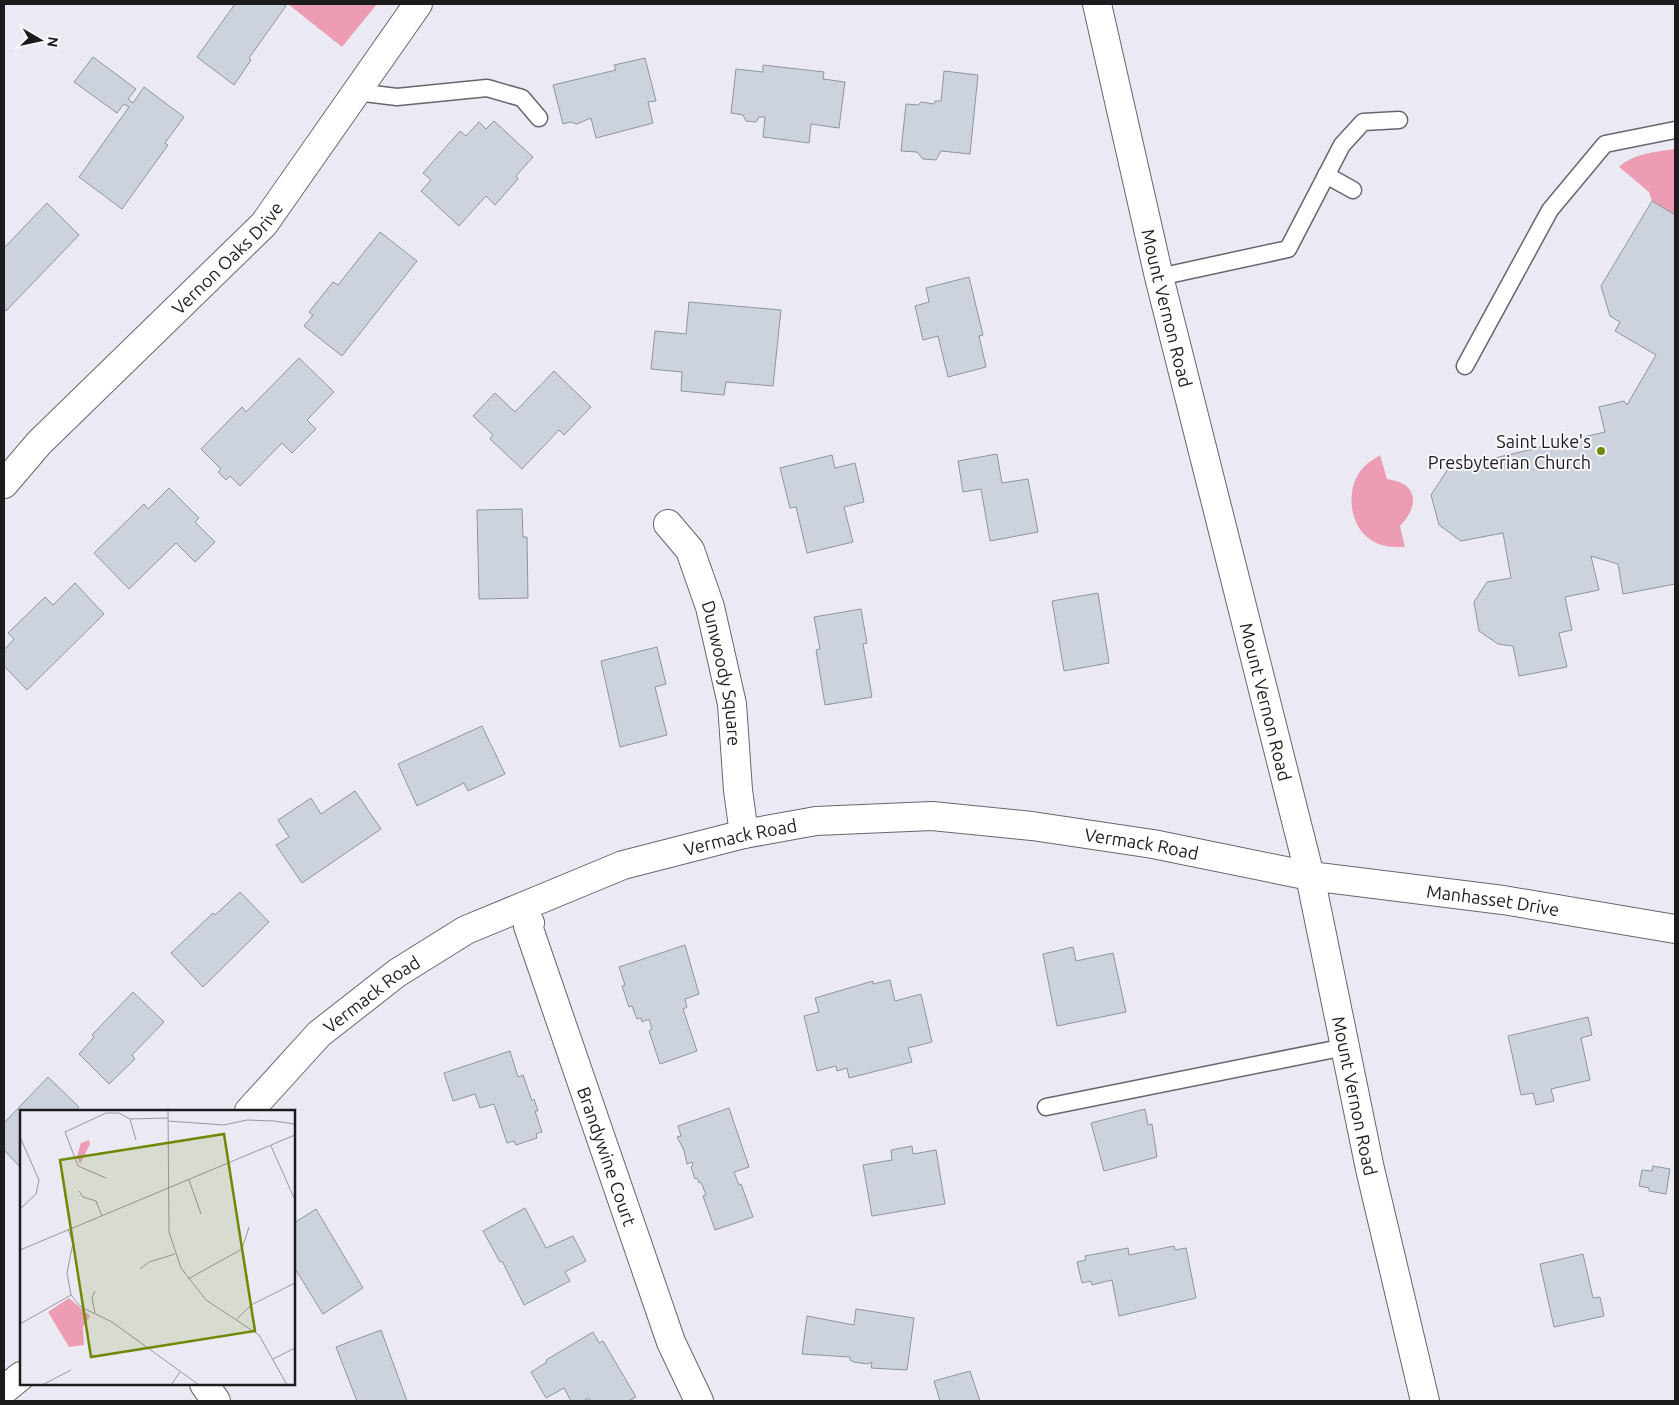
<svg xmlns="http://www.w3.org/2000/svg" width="1679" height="1405" font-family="Ubuntu,sans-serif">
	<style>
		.green { fill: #ec9db4 }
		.building { fill: #cdd3dc; stroke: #8f959d }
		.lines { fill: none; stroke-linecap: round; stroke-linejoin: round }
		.lane-casing { stroke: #67666e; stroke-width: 19 }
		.street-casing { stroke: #67666e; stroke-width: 30 }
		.secondary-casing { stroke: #67666e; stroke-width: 30 }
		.lane { stroke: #fff; stroke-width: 16 }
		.street { stroke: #fff; stroke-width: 28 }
		.secondary { stroke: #fff; stroke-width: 28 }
		.poi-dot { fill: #6d8901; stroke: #f8f8fe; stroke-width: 2 }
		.labels { text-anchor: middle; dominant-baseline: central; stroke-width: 4; stroke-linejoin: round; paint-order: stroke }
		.street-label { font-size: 18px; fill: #1c1c1f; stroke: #f8f8fe }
		.poi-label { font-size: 18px; fill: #1c1c1f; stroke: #f8f8fe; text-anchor: end }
		.inset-road { fill: none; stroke: #98989f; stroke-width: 1 }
		.view { fill: #6d8901; fill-opacity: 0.15; stroke: #6d8901; stroke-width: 2.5 }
		.inset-edge { fill: none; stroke: #1c1c1f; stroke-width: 2.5 }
	</style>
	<rect width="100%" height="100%" fill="#ebeaf4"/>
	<!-- green -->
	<g class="green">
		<path d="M288,4H377L342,47Z"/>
		<path d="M1675,149V215L1652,201L1649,192L1619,167C1634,153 1656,152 1675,149Z"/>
		<path d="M1380,455L1387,479C1418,483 1420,505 1400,526L1405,547C1393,547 1381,547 1371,540C1348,526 1345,485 1364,467C1368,462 1375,459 1380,455Z"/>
	</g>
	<!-- building -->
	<g class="building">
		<path d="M235,4H283L286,6L249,58L251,60L234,85L197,57Z"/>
		<path d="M93,57L136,89L128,99L133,103L144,87L184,117L165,143L168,145L122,209L79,177L129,107L124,104L117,113L74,82Z"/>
		<path d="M645,58L656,101L648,102L653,123L596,138L591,118L577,124L570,122L563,124L553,85L616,70L614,65Z"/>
		<path d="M763,65L824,72L823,79L845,82L839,128L811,124L809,143L763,137L765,117H759L756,122L746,121L743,115L731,113L736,69L763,72Z"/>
		<path d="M944,71L978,75L970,154L941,151L936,160L923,159L917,152L901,151L906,104L918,105L921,102L934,104L935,101H941Z"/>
		<path d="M494,121L533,157L516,176L518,179L495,205L486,196L459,226L421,191L431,180L423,173L460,131L466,136L479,122L486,129Z"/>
		<path d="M1652,201L1675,215V584L1623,594L1618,564L1591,556L1599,590L1565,597L1572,630L1559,633L1567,667L1519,676L1513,646L1498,644L1479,631L1474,602L1487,582L1511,578L1503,533L1461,541L1439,525L1431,495L1448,469L1605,432L1599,407L1624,401L1627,405L1656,355L1615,331L1620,322L1610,316L1601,286Z"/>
		<path d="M47,203L79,235L6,311L4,308V248Z"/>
		<path d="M380,232L417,261L342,356L304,326L313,315L309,312L333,282L338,285Z"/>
		<path d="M969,277L983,335L979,336L986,367L948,377L938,336L923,340L915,306L929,302L926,288Z"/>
		<path d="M689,302L781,310L773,386L726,382L724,395L681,391L682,372L651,369L655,331L686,334Z"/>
		<path d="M299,358L334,392L307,420L316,429L292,453L282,443L240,486L230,476L226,480L218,472L221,469L201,449L242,407L246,412Z"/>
		<path d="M554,371L591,407L564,435L559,430L522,469L490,439L493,435L473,416L495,393L515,412Z"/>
		<path d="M997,454L1002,483L1028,479L1038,532L990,541L981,489L963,492L958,461Z"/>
		<path d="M832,455L835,468L855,463L864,502L844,507L853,542L807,553L796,507L790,508L780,468Z"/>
		<path d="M169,488L199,518L195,522L215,542L195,562L176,543L129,589L94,553L144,504L148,509Z"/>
		<path d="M522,509L523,537H527L528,598L479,599L477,510Z"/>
		<path d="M75,583L104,614L27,690L4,666V650L14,639L8,633L45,597L53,605Z"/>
		<path d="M1098,593L1109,663L1064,671L1052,601Z"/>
		<path d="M861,609L867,643L863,644L872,697L825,705L816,650L820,649L814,617Z"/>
		<path d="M657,647L666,684L655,687L667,735L620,747L601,661Z"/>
		<path d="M482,726L505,774L468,791L464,783L417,806L398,764Z"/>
		<path d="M355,791L381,829L302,883L276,845L289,837L278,820L311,798L321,814Z"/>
		<path d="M240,892L269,922L203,987L171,953L213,913L215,915Z"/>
		<path d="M685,945L699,994L685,999L687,1007L683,1009L697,1051L660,1064L649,1031L652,1029L649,1019L642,1022L641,1018L637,1019L632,1006L629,1007L622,986L625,985L619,967Z"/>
		<path d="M1073,947L1076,961L1113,953L1126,1012L1057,1026L1043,954Z"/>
		<path d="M890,980L895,1001L921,994L932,1042L908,1048L912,1062L849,1078L847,1068L837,1071L836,1066L817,1071L804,1016L819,1012L815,998L873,981V984Z"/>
		<path d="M133,992L164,1022L132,1055L135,1059L109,1084L79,1054L94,1037L92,1035Z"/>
		<path d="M1588,1017L1592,1035L1581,1038L1590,1080L1551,1089L1554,1101L1536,1105L1533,1093L1521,1095L1508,1036Z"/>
		<path d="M510,1051L518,1077L523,1075L532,1101L534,1099L538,1111H535L542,1132L536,1134L537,1138L516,1145L514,1141L507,1143L494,1104L480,1108L475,1094L453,1101L444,1073Z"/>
		<path d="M48,1077L79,1107L75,1111H21V1168L4,1150V1123Z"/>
		<path d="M729,1108L749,1167L734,1172L739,1185L741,1184L753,1217L715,1230L703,1196L706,1195L701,1182L699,1183L697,1178L695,1179L691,1167L693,1165L692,1162L687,1164L684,1150L677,1137L681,1136L678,1126Z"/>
		<path d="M1145,1109L1148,1125L1152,1124L1157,1157L1104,1171L1091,1123Z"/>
		<path d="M912,1146L913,1154L936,1150L945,1204L872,1216L863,1165L892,1160L891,1150Z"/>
		<path d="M1653,1166L1670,1169L1666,1194L1649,1191V1188L1639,1186L1642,1170L1652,1171Z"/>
		<path d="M525,1208L546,1248L573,1236L586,1261L565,1272L570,1281L524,1305L502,1261L500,1262L483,1231Z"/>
		<path d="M316,1209L363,1288L323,1314L294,1267V1223Z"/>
		<path d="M1174,1246L1175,1250L1186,1248L1196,1298L1119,1316L1112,1280L1092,1285L1091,1281L1082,1283L1077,1262L1086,1260L1085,1256L1128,1248L1129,1255Z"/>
		<path d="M1583,1254L1593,1298L1600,1297L1604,1316L1554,1327L1540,1264Z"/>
		<path d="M856,1309L914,1318L907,1370L871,1368L872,1362L868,1364L854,1362L850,1360V1357L802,1354L807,1316L854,1325Z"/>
		<path d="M381,1330L407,1401H357L336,1347Z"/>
		<path d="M593,1332L599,1343L603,1341L636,1397L628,1401H590L589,1398L583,1401H571L564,1388L546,1398L531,1372L547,1362L546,1360Z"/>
		<path d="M970,1371L980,1401H940L934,1381Z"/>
	</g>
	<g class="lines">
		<defs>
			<g id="lane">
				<path d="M356,92L397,97L487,88L522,98L539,118"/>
				<path d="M1326,175L1353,190"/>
				<path d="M1159,277L1288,249L1342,145L1363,122L1399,120"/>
				<path d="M1465,366L1550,210L1605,144L1675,130"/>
				<path d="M1046,1107L1345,1047"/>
			</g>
			<g id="street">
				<path id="s1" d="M4,484L39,443L264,224L418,4"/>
				<path id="s2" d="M668,524L690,550L710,607L732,704L738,790L744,834"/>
				<path id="s3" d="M522,908L530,923L528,926L671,1342L699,1401"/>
				<path id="s4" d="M249,1111L319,1034L397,973L466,930L623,865L744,834L816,821L932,816L1032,826L1153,844L1310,876L1503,900L1675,929"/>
				<path d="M204,1384L216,1401"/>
				<path d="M4,1390L21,1376"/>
			</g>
			<g id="secondary">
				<path id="s5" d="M1097,4L1159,277L1310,876L1370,1169L1425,1401"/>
			</g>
		</defs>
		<!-- lane casing -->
		<use href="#lane" class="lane-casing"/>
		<!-- street casing -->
		<use href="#street" class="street-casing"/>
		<!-- secondary casing -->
		<use href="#secondary" class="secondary-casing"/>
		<!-- lane -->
		<use href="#lane" class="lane"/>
		<!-- street -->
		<use href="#street" class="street"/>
		<!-- secondary -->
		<use href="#secondary" class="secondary"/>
	</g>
	<!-- markers -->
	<circle class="poi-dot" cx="1601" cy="451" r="5"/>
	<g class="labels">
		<!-- street labels -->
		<g class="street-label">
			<text stroke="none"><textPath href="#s1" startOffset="318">Vernon Oaks Drive</textPath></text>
			<text stroke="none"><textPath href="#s5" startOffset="312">Mount Vernon Road</textPath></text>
			<text stroke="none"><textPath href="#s2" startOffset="162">Dunwoody Square</textPath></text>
			<text stroke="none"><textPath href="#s5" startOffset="718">Mount Vernon Road</textPath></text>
			<text stroke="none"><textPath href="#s4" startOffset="575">Vermack Road</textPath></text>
			<text stroke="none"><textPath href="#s4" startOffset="980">Vermack Road</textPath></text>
			<text stroke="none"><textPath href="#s4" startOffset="1336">Manhasset Drive</textPath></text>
			<text stroke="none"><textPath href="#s4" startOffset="170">Vermack Road</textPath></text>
			<text stroke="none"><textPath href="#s5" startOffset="1122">Mount Vernon Road</textPath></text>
			<text stroke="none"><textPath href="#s3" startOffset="264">Brandywine Court</textPath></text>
		</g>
		<!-- poi labels -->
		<g class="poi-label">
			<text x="1591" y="441">Saint Luke's<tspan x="1591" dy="21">Presbyterian Church</tspan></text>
		</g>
	</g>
	<!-- overview -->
	<g transform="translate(20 1110)">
		<rect width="275" height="275" fill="#ebeaf4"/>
		<path d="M69,30L70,34L60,54L57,46L61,33ZM49,188L70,206L63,217L64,235L49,237L28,202Z" fill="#ec9db4"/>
		<path class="inset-road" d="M148,0L149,122L161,158L186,190L239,225L267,275M110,9L116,30M148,11L204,15L227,10L254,11L274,14M0,27L19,70L16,84L0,99M251,36L275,90M86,68L58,56L45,22L86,3H99L110,9L148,8M169,70L181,104M59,81L63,87L76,91L82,106M48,119L53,133L47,163L51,185L61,197L92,212L179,275M0,140L275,25M120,159L129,152L155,144M168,169L222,139L229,117M75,181L72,188L75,203M217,209L231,195L275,173M0,214L51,185M253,249L275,238M22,275L51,260M151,275L160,262"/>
		<path class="view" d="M204,24L235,221L71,247L40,50Z"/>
		<rect width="275" height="275" class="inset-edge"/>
	</g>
	<!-- border -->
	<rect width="1679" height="1405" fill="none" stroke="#1c1c1f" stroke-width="10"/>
	<!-- north arrow -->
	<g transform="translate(40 40) rotate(99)" stroke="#f8f8fe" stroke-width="4" paint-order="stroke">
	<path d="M0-4L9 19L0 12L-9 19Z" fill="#1c1c1f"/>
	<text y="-8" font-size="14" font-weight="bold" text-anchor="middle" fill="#1c1c1f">N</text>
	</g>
</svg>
